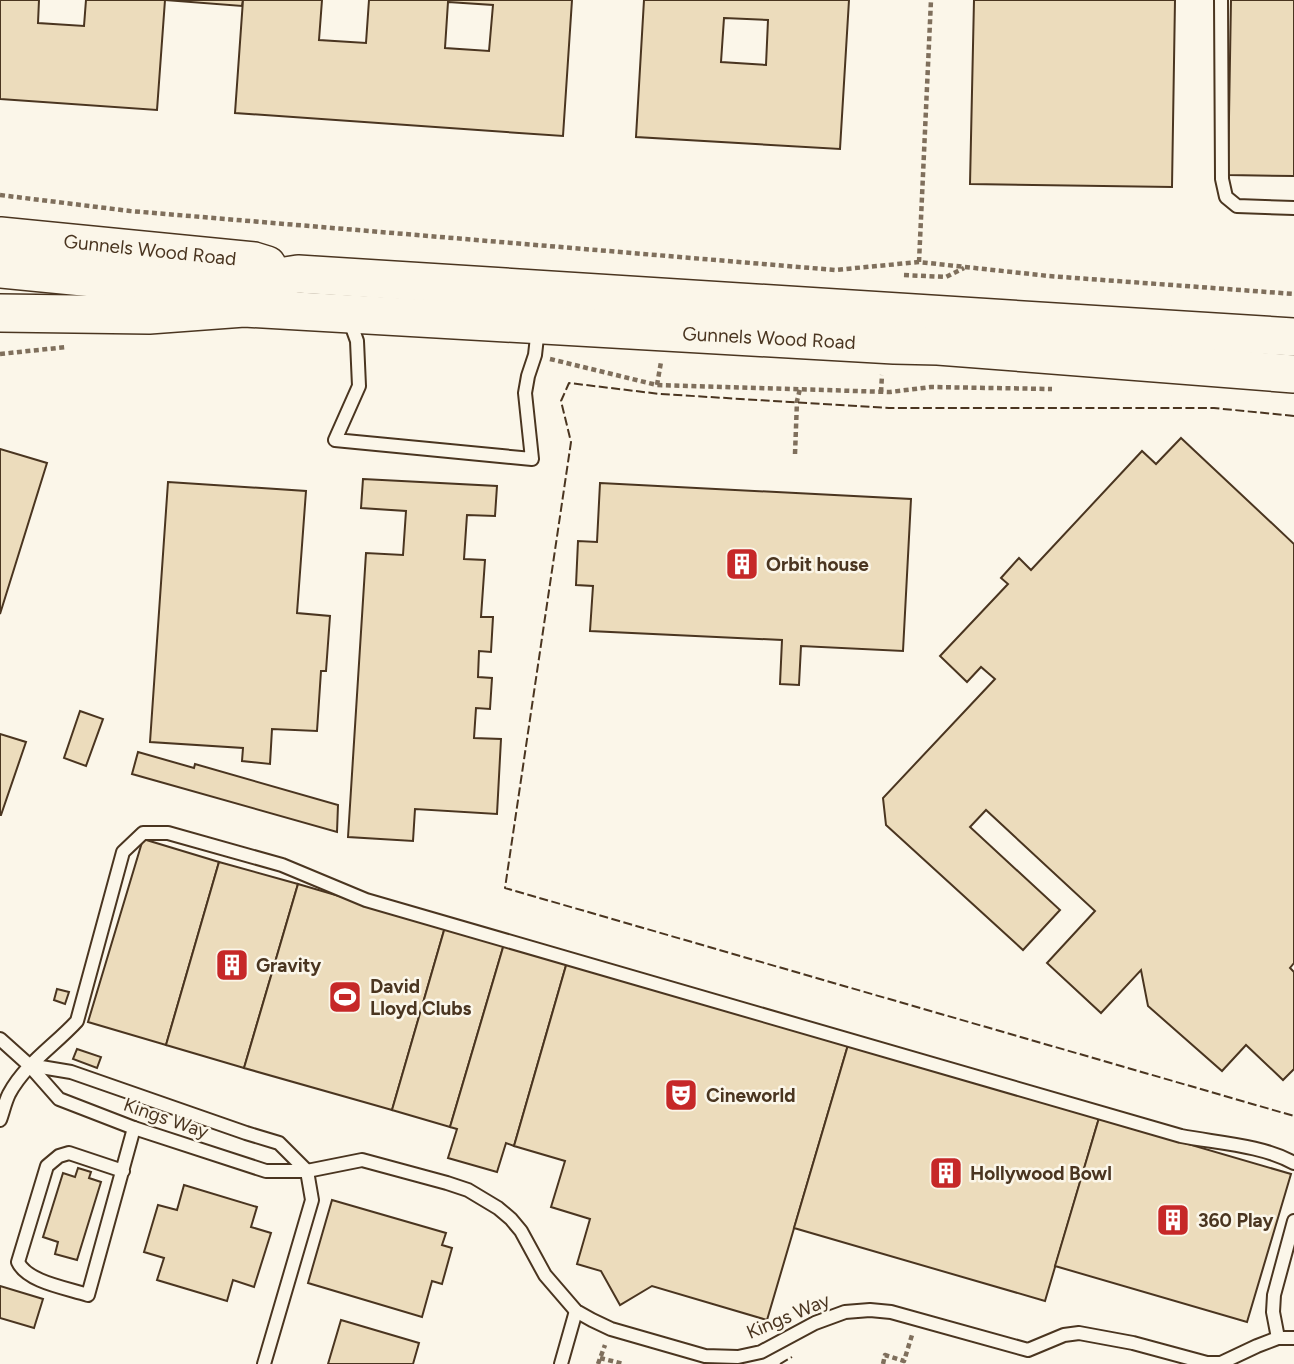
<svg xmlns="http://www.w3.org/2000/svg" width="1294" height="1364" font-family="Figtree,sans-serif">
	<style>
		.building { fill: #ecdcbc; stroke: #4a3520; stroke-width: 2; fill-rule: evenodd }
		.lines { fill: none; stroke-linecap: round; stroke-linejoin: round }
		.service-casing { stroke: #4a3520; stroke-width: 16 }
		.primary-casing { stroke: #4a3520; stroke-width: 40 }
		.path { stroke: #7f6f5c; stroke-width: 4.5; stroke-dasharray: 5 3.5; stroke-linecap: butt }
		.service { stroke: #fbf6e9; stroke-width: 12 }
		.primary { stroke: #fbf6e9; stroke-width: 37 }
		.fence { stroke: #4a3520; stroke-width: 2; stroke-dasharray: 9 3.5; stroke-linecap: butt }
		.labels { text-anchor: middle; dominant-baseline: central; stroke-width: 5; stroke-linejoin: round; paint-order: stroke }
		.street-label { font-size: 19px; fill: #4a3520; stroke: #fbf6e9 }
		.poi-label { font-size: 19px; font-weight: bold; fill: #4a3520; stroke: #fbf6e9; text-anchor: start }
	</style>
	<rect width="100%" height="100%" fill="#fbf6e9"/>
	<!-- building -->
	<g class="building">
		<path d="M0,0H39L38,23L84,26L86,0H165L157,110L0,99Z"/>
		<path d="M165,0H243L242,6Z"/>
		<path d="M243,0H322L319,40L366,43L369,0H572L563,136L235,113ZM448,2L493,5L489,51L445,48Z"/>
		<path d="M644,0H849L840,149L636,137ZM724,18L768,20L766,65L721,62Z"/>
		<path d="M974,0H1175L1172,187L970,184Z"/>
		<path d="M1231,0H1294V176L1228,175Z"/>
		<path d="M1181,438L1294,544V963L1290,968L1294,972V1069L1283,1080L1246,1045L1222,1071L1148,1006L1141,970L1101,1013L1047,963L1095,911L986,810L970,827L1060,910L1023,950L886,825L883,798L995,679L981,667L967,682L940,656L1008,584L1001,578L1019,558L1031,570L1142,451L1156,464Z"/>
		<path d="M0,449L47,463L0,614Z"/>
		<path d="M363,479L497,486L495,516L467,515L464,559L485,560L481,617H493L491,652L479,651L478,677L492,678L490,709L476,708L474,738L501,739L497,814L415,809L413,841L348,837L366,553L403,555L406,511L361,508Z"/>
		<path d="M168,482L306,491L297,613L330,616L326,671H321L317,731L272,729L270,764L242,761L243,748L150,742Z"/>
		<path d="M600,483L911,499L903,651L801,646L799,685L780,684L782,640L590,631L593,586L576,585L578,541L597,542Z"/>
		<path d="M80,711L103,719L86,766L64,758Z"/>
		<path d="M0,734L26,742L1,815H0Z"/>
		<path d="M138,752L194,768L195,764L338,805L337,832L132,774Z"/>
		<path d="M143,839L219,862L166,1045L88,1022Z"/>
		<path d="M219,862L298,884L244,1068L166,1045Z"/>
		<path d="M298,884L445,927L392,1110L244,1068Z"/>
		<path d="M445,927L504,944L450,1127L392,1110Z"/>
		<path d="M504,944L567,962L514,1146L506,1143L497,1172L448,1158L457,1129L450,1127Z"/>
		<path d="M567,962L848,1045L767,1320L652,1286L620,1305L601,1271L577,1264L590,1219L551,1207L565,1161L514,1146Z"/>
		<path d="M57,989L69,992L65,1004L54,1000Z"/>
		<path d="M848,1045L1099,1118L1045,1301L794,1228Z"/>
		<path d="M77,1049L101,1057L97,1068L73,1059Z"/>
		<path d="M1099,1118L1291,1174L1247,1322L1055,1266Z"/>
		<path d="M78,1168L91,1172L89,1178L101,1182L77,1260L55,1254L58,1242L43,1237L63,1173L75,1177Z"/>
		<path d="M184,1185L257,1207L251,1227L271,1233L254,1287L233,1280L227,1301L157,1280L164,1258L144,1252L158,1205L177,1210Z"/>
		<path d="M332,1200L446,1233L442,1245L452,1248L442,1284L432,1281L422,1317L308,1283Z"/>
		<path d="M0,1286L43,1299L34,1328L0,1318Z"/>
		<path d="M341,1320L419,1343L413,1364H328Z"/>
	</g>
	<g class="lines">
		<defs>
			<g id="service">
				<path d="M1221,0L1222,179L1226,197L1237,206L1294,208"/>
				<path d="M348,316L357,341L359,386L335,440L532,459L525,393L528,376L535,355L538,328"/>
				<path d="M0,1039L29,1065L59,1099L134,1128L266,1171H307L362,1160L447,1183L468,1190L498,1208L511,1219L521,1231L545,1275L576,1311L592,1320L611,1329L705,1356L738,1357L761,1352L815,1323L845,1312L870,1310L891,1312L1028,1350L1064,1335L1079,1333L1133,1343L1207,1363H1221L1257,1346L1278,1338H1294"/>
				<path d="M29,1065L71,1072L246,1133L279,1143L307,1171"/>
				<path d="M0,1120C3,1112 5,1102 9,1094C25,1064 54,1046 77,1021L123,852L143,833H168L282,865L366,900L1181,1136C1217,1143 1262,1145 1294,1163"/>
				<path d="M123,1171L69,1153L59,1156L47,1166L18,1262C27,1282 67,1288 88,1295L134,1128"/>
				<path d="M1278,1338L1273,1312L1274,1295L1294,1221"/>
				<path d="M264,1364L312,1200L307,1171"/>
				<path d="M561,1364L576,1311"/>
			</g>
			<g id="primary">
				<path d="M0,236L254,261L267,265"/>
				<path d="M0,269L165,285L254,281L298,274L1294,337"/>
				<path d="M0,313L149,315L244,308L894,345L938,346L1294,374"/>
			</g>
		</defs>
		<!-- service casing -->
		<use href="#service" class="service-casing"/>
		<!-- primary casing -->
		<use href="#primary" class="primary-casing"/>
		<!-- path -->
		<g class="path">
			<path d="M0,195L130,211L835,270L919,262L1049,276L1294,294"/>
			<path d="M919,262L931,0"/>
			<path d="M904,275L946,277L964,268"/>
			<path d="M0,354L67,347"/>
			<path d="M550,359L657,385L890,392L931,387L1052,389"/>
			<path d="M657,385L661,362"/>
			<path d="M881,392L882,375"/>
			<path d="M795,454L797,401L800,389"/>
			<path d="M600,1358L624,1364"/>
			<path d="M598,1364L605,1345"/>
			<path d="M883,1364L885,1355L904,1361L912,1335"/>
		</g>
		<!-- service -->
		<use href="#service" class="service"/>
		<!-- primary -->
		<use href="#primary" class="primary"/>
		<!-- fence -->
		<g class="fence">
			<path d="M1294,416L1214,408H889L660,394L569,383L561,401L571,442L505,888L1294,1116"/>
			<path d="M780,1364L792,1357"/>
		</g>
	</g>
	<!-- icons -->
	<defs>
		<symbol id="building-square" viewBox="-11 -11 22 22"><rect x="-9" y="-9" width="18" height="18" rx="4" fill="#c62828" stroke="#fbf6e9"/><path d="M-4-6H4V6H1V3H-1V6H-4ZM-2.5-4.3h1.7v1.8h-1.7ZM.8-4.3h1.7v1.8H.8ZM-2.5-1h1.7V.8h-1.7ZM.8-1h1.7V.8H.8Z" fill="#fff"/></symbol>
		<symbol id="stadium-square" viewBox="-11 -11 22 22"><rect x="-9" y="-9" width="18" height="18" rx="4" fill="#c62828" stroke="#fbf6e9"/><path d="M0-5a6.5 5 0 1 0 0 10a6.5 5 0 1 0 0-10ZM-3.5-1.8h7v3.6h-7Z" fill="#fff"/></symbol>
		<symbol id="theatre-square" viewBox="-11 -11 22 22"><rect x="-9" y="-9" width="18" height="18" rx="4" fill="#c62828" stroke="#fbf6e9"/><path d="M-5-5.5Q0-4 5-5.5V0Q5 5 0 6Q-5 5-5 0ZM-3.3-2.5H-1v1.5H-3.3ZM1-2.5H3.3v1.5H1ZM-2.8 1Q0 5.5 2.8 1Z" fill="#fff"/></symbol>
	</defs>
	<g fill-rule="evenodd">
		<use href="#building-square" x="723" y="545" width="38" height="38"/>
		<use href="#building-square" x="213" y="946" width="38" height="38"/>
		<use href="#stadium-square" x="326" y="978" width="38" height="38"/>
		<use href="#theatre-square" x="662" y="1076" width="38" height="38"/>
		<use href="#building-square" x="927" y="1154" width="38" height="38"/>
		<use href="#building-square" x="1154" y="1201" width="38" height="38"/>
	</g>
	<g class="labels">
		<!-- street labels -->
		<g class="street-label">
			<text transform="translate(150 250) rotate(6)">Gunnels Wood Road</text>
			<text transform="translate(769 338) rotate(3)">Gunnels Wood Road</text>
			<text transform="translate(166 1118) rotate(19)">Kings Way</text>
			<text transform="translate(788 1316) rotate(-23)">Kings Way</text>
		</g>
		<!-- poi labels -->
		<g class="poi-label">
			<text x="766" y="564">Orbit house</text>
			<text x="256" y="965">Gravity</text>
			<text x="370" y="986">David<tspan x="370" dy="22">Lloyd Clubs</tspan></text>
			<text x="706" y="1095">Cineworld</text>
			<text x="970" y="1173">Hollywood Bowl</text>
			<text x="1198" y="1220">360 Play</text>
		</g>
	</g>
</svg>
